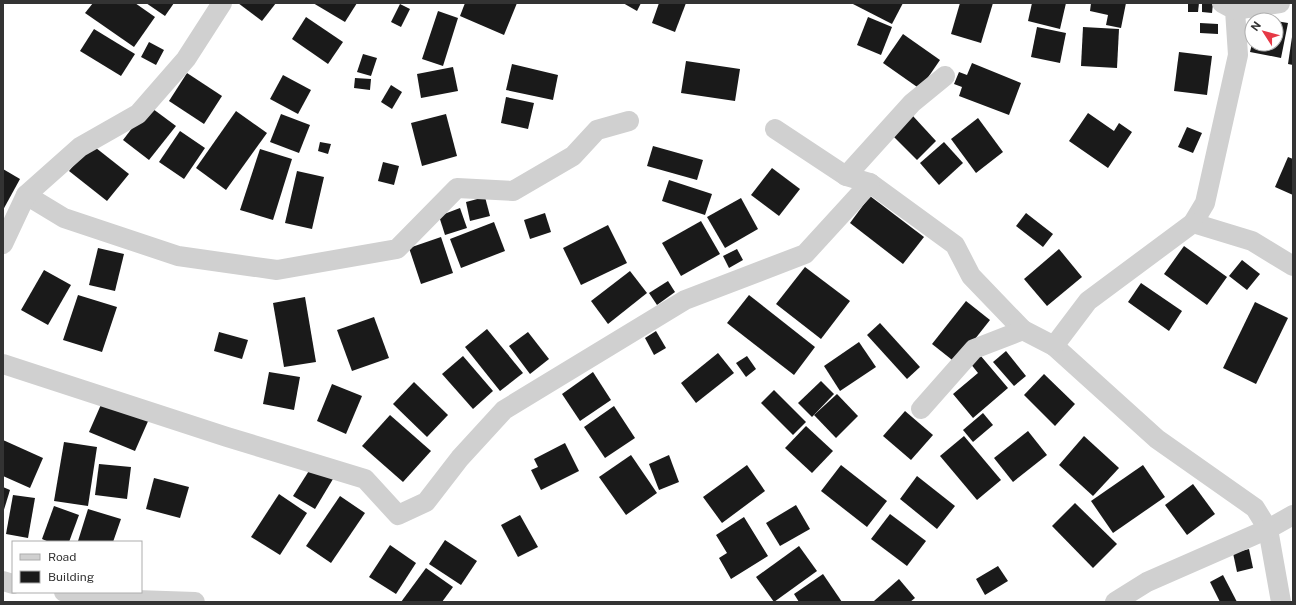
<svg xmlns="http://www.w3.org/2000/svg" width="1296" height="605" font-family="'Public Sans',sans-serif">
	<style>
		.building { fill: #1a1a1a }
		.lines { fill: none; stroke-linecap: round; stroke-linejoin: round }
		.minor { stroke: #d0d0d0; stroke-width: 20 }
	</style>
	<rect width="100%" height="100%" fill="#fff"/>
	<!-- building -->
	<g class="building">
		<path d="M93,3H135L155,17L134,47L85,13Z"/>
		<path d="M146,3H174L165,16Z"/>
		<path d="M238,3H276L262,21Z"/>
		<path d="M313,3H357L345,22Z"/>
		<path d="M465,3H517L504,35L460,16Z"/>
		<path d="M623,3H641L637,11Z"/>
		<path d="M659,3H686L675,32L652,23Z"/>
		<path d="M851,3H903L892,24Z"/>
		<path d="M960,3H993L981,43L951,34Z"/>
		<path d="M1032,3H1066L1060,29L1028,21Z"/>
		<path d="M1091,3H1126L1121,28L1106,25L1108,15L1090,11Z"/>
		<path d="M1188,3H1199L1198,12H1188Z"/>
		<path d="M1202,3H1213L1212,13L1202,12Z"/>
		<path d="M400,4L410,9L401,27L391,22Z"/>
		<path d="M438,11L458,18L443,66L422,59Z"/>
		<path d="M306,17L343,42L328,64L292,39Z"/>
		<path d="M868,17L892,27L881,55L857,45Z"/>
		<path d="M1276,21L1288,23L1281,58L1250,52L1252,44H1276Z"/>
		<path d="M1200,23L1218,24V34L1200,33Z"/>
		<path d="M1037,27L1066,33L1060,63L1031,57Z"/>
		<path d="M1083,27L1119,29L1117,68L1081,66Z"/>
		<path d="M94,29L135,54L121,76L80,51Z"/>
		<path d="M903,34L940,60L920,89L883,63Z"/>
		<path d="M1292,37H1293V65L1288,64Z"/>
		<path d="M149,42L164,50L156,65L141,57Z"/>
		<path d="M1179,52L1212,56L1207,95L1174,91Z"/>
		<path d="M363,54L377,58L371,76L357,72Z"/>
		<path d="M686,61L740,69L735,101L681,93Z"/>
		<path d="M972,63L1021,83L1009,115L959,96L962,87L954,84L959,72L967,75Z"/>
		<path d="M512,64L558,75L553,100L506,90Z"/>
		<path d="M453,67L458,91L421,98L417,74Z"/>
		<path d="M187,73L222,96L204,124L169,101Z"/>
		<path d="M283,75L311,90L298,114L270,99Z"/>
		<path d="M355,78L371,79L370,90L354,88Z"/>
		<path d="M391,85L402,92L392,109L381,102Z"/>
		<path d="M506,97L534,103L528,129L501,123Z"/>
		<path d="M149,106L176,126L149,160L123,140Z"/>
		<path d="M236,111L267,133L226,190L196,168Z"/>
		<path d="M1088,113L1114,131L1119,123L1132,132L1108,168L1069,141Z"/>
		<path d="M281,114L310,125L299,153L270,142Z"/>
		<path d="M446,114L457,156L422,166L411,123Z"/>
		<path d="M913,116L936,141L917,160L893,136Z"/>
		<path d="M978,118L1003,152L976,173L951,139Z"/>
		<path d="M1187,127L1202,133L1193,153L1178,147Z"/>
		<path d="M180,131L205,148L184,179L159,162Z"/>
		<path d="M320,142L331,144L328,154L318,151Z"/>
		<path d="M944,142L963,163L939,185L920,163Z"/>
		<path d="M91,144L129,174L107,201L69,171Z"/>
		<path d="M653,146L703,160L697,180L647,166Z"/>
		<path d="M260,149L292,159L273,220L240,210Z"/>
		<path d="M1288,157L1293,159V195L1275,187Z"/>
		<path d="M383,162L399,166L394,185L378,181Z"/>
		<path d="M772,168L800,189L779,216L751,195Z"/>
		<path d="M3,169L20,179L3,210Z"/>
		<path d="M297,171L324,177L312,229L285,223Z"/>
		<path d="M669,180L712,194L705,215L662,201Z"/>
		<path d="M870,196L924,237L903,264L850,223Z"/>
		<path d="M485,197L490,216L470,221L466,202Z"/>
		<path d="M741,198L758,229L725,248L707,217Z"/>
		<path d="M460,208L467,228L445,235L439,216Z"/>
		<path d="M545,213L551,232L530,239L524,220Z"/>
		<path d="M1026,213L1053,234L1043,247L1016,226Z"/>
		<path d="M701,221L720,254L681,276L662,243Z"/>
		<path d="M494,222L505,251L461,268L450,239Z"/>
		<path d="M608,225L627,263L581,285L563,248Z"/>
		<path d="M441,237L453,273L421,284L409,248Z"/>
		<path d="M1184,246L1227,277L1207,305L1164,274Z"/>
		<path d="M98,248L124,254L115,291L89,285Z"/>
		<path d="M737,249L743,260L729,268L723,256Z"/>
		<path d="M1059,249L1082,277L1047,306L1024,279Z"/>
		<path d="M1242,260L1260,274L1247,290L1229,276Z"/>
		<path d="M805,267L850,301L821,339L776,304Z"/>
		<path d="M44,270L71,285L48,325L21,310Z"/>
		<path d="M630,271L647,293L608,324L591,301Z"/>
		<path d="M668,281L675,292L657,305L649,293Z"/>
		<path d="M1141,283L1182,311L1169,331L1128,302Z"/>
		<path d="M78,295L117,307L102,352L63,340Z"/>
		<path d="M749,295L815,347L794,375L727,323Z"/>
		<path d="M305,297L316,362L284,367L273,303Z"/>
		<path d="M966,301L990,320L956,363L932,344Z"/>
		<path d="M1255,302L1288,318L1256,384L1223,368Z"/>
		<path d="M374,317L389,358L352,371L337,330Z"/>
		<path d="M880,323L920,367L907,379L867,335Z"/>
		<path d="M487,329L523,373L500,391L465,347Z"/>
		<path d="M656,331L666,348L654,355L645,338Z"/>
		<path d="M219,332L248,340L242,359L214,351Z"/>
		<path d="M528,332L549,359L530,374L509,346Z"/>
		<path d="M859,342L876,367L840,391L824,366Z"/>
		<path d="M1006,351L1026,376L1014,386L993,362Z"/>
		<path d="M718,353L734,373L696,403L681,383Z"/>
		<path d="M980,355L1008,388L973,418L953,394L978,373L970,363Z"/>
		<path d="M463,356L493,391L473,409L442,374Z"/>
		<path d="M747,356L756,369L746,377L736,363Z"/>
		<path d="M269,372L300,377L294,410L263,404Z"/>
		<path d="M593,372L611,400L580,421L562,394Z"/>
		<path d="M1044,374L1075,404L1055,426L1024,395Z"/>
		<path d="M821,381L834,394L812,417L798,403Z"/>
		<path d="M414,382L448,415L427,437L393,404Z"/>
		<path d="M332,384L362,396L346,434L317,421Z"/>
		<path d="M774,390L806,422L793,435L761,403Z"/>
		<path d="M837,394L858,416L836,438L814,415Z"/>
		<path d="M103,400L149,419L135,451L89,432Z"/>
		<path d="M614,406L635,438L605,458L584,427Z"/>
		<path d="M905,411L933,435L911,460L883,436Z"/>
		<path d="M983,413L993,425L973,442L963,430Z"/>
		<path d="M390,415L431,451L403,482L362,446Z"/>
		<path d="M806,426L833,451L812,473L785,448Z"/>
		<path d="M1028,431L1047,455L1013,482L994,458Z"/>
		<path d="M964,436L1001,480L977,500L940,456Z"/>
		<path d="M1084,436L1119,468L1093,496L1059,465Z"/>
		<path d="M3,440L43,458L30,488L3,476Z"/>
		<path d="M64,442L97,447L88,506L54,501Z"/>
		<path d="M565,443L579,471L541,490L531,470L538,467L534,459Z"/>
		<path d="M631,455L657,493L626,515L599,477Z"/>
		<path d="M669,455L679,482L659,490L649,464Z"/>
		<path d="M99,464L131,467L127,499L95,495Z"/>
		<path d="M747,465L765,491L722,523L703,497Z"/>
		<path d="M841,465L887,501L867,527L821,491Z"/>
		<path d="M1143,465L1165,497L1113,533L1091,501Z"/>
		<path d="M312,466L333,479L315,509L293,496Z"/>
		<path d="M917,476L955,506L937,529L900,499Z"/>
		<path d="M154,478L189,487L180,518L146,509Z"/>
		<path d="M1193,484L1215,514L1187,535L1165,505Z"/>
		<path d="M3,487L10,490L3,513Z"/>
		<path d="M279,494L307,513L280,555L251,537Z"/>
		<path d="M13,495L35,498L28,538L6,534Z"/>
		<path d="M340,496L365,513L331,563L306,546Z"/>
		<path d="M1075,503L1117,544L1093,568L1052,526Z"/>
		<path d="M796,505L810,529L780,546L766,523Z"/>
		<path d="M54,506L79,515L69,542H49L42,539Z"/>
		<path d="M88,509L121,519L113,542L78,541Z"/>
		<path d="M890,514L926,541L907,566L871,539Z"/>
		<path d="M520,515L538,547L518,557L501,525Z"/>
		<path d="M744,517L768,556L731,579L719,558L727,553L716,535Z"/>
		<path d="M445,540L477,561L461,585L429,564Z"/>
		<path d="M390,545L416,563L396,594L369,577Z"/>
		<path d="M799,546L817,571L774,602L756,577Z"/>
		<path d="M1249,549L1253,568L1237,572L1233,553Z"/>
		<path d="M998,566L1008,581L985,595L976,579Z"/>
		<path d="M426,568L453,587L442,602H401Z"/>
		<path d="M823,574L842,602H799L794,594Z"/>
		<path d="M1223,575L1237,602H1220L1210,582Z"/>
		<path d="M899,579L915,598L910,602H875L874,601Z"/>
	</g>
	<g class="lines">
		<!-- minor -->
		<g class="minor">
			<path d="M1222,3L1235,10L1238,55L1205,203L1193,223L1252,241L1293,266"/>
			<path d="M1235,10L1280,3"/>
			<path d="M775,129L846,176"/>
			<path d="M870,183L955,245L971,276L1023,330"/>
			<path d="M26,195L64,218L178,256L277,270L397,249L457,188L513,191L573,156L597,130L629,121"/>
			<path d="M3,244L26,195L80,147L138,114L186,59L222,3"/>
			<path d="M1054,346L1157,439L1255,508L1268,529L1281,602"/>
			<path d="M3,364L227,437L365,479L398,515L426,502L460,458L504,410L685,300L805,254L870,183L846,176L912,103L945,76"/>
			<path d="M921,409L974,349L1023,330L1054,346L1088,301L1193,223"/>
			<path d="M3,581L13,584"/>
			<path d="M64,592L107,599L195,602"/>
			<path d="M1115,602L1147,582L1268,529L1293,515"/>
		</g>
	</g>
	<!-- border -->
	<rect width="1296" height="605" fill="none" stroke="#333333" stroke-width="8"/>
	<!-- legend -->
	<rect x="12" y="541" width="130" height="52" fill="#ffffff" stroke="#adadad"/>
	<rect x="20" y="554" width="20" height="6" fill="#d0d0d0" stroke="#adadad"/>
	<text x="48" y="561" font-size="12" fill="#333333">Road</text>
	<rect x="20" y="571" width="20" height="12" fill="#1a1a1a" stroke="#adadad"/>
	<text x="48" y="581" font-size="12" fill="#333333">Building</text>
	<!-- north arrow -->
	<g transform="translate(1264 32) rotate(306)"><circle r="19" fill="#ffffff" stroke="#adadad"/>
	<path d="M0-3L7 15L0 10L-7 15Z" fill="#e63946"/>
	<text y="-6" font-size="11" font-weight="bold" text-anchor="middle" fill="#333333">N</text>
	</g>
</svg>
